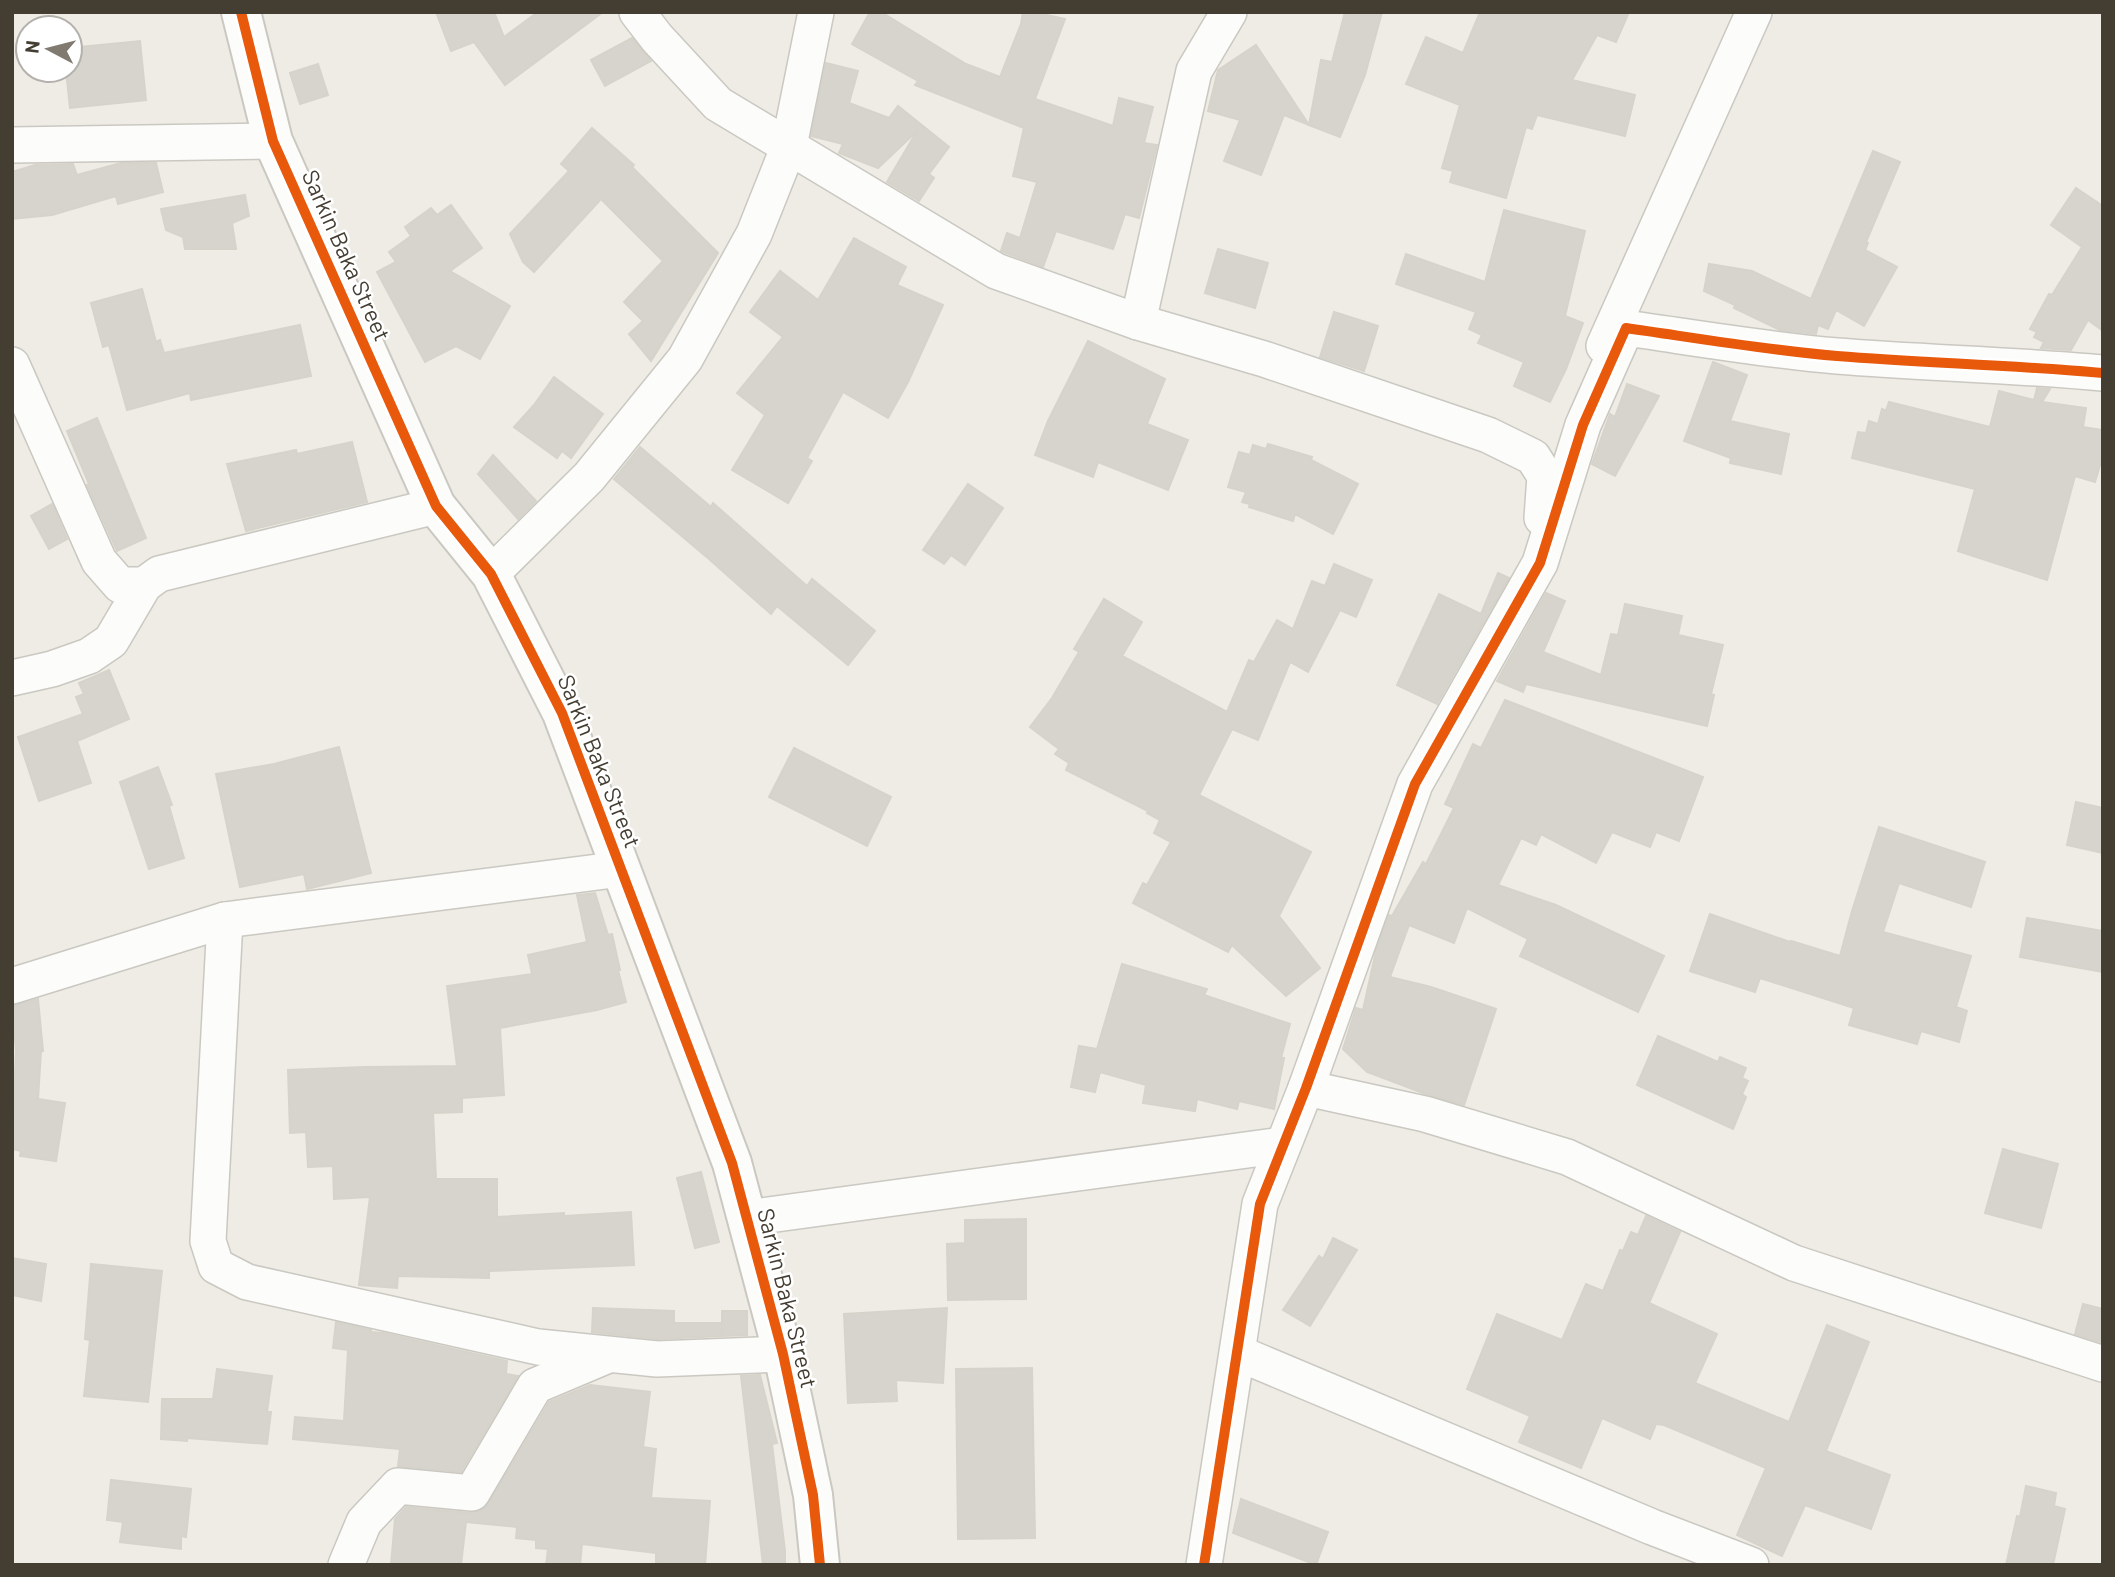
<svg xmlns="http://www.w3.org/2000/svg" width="2115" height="1577" font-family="Barlow,sans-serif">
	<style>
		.building { fill: #d7d4ce; stroke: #d6d3cb; stroke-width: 2 }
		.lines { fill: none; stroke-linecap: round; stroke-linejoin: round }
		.minor-casing { stroke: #cac8c1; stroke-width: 38 }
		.tertiary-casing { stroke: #cac8c1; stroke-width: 42 }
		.minor { stroke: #fcfcfb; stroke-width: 35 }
		.tertiary { stroke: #fcfcfb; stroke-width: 38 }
		.cycleway-casing { stroke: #fff; stroke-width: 15 }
		.cycleway { stroke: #e8590c; stroke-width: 10 }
		.labels { text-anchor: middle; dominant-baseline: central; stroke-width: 5; stroke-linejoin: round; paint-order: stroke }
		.street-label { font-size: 23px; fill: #443d32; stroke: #fff }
	</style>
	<rect width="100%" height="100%" fill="#eeece5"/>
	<!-- building -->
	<g class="building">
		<path d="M436,12H494L504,37L538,12H603L505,85L474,42L451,51Z"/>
		<path d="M870,12H881L966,64L1000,77L1021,24L1023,12H1033L1065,19L1035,99L1113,126L1119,98L1153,107L1144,143L1157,145L1139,218L1125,214L1113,249L1056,231L1043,267L1001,251L1007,233L1020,238L1037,182L1013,176L1024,128L915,85L918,81L852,44Z"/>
		<path d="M1345,12H1382L1365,75L1340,137L1309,125L1321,60L1332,62Z"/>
		<path d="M1480,12H1629L1616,42L1597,35L1572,80L1635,95L1625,136L1537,115L1532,129L1526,127L1506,198L1450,182L1453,171L1442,168L1460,105L1406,84L1426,37L1463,53Z"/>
		<path d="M632,38L651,61L605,86L591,60Z"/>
		<path d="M140,41L146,100L70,108L66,70H70V48Z"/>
		<path d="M1256,45L1309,125L1284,115L1261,175L1224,161L1240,120L1208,111L1218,70Z"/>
		<path d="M826,63L858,71L849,103L889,118L898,106L949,147L929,174L934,178L919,201L887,182L917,131L878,168L839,153L843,144L811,136Z"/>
		<path d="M318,64L328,95L300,104L290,73Z"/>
		<path d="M592,128L634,165L632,167L718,253L651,361L629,334L643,321L624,302L663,261L601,199L534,272L523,262L510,234L569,171L561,164Z"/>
		<path d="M1873,151L1900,162L1866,242L1868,243L1865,250L1897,267L1864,326L1836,310L1828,329L1818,325L1816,334L1780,330L1734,308L1735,305L1704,291L1709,264L1752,271L1811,299Z"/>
		<path d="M121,163H156L163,192L118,204L116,196L52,215L12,219V172L35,165L73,164L77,175Z"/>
		<path d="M2076,188L2103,206V331L2088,320L2071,350L2041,348L2044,342L2034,337L2037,332L2030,329L2049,294L2052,295L2082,247L2051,225Z"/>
		<path d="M245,195L249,216L232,223L236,249H185L183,237L166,230L161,209Z"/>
		<path d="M451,205L482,248L450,271L510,306L480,359L456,346L425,362L377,272L396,262L389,252L411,236L405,227L431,208L437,215Z"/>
		<path d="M1504,210L1585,231L1565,316L1583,323L1566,369L1550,402L1514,386L1524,362L1478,343L1482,335L1469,329L1476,312L1396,284L1406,254L1485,282Z"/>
		<path d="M854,238L906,267L897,285L943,305L908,382L888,418L843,392L807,458L812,461L788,503L732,470L765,415L737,393L783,337L750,312L780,271L818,300Z"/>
		<path d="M1218,249L1268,263L1255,308L1205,293Z"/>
		<path d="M142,289L156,342L160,340L164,353L300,325L311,376L191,400L190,393L127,410L109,345L103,347L91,303Z"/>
		<path d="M1334,312L1378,326L1364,371L1320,357Z"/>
		<path d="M1088,341L1165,379L1147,424L1188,440L1168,490L1098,462L1093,477L1035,455L1048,421Z"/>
		<path d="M1713,362L1747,375L1730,421L1789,434L1781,474L1730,463L1731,458L1684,441Z"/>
		<path d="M554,377L603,414L571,458L562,451L557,458L514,427L534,405Z"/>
		<path d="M1627,384L1659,396L1615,476L1592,464L1610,414L1615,417Z"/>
		<path d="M2037,388L2050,389L2042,402L2086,408L2083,427L2103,430V455L2095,482L2075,476L2047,580L1958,551L1975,489L1852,458L1858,432L1866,433L1869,421L1878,424L1882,409L1886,411L1889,402L1990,427L1999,391L2034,400Z"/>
		<path d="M97,418L146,538L117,551L87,485L89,484L67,431Z"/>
		<path d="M352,442L367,502L246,531L227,464L296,450L297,454Z"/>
		<path d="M1268,444L1312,457L1311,460L1358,484L1333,534L1295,514L1293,521L1249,507L1250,504L1242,502L1246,492L1228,487L1239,452L1250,455L1253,445L1266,449Z"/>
		<path d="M640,447L711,507L713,503L807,586L812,579L875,631L848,665L777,606L771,614L709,559L614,479Z"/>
		<path d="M493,455L536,501L518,519L478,474Z"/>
		<path d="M968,484L1003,508L965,565L951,555L944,564L923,550Z"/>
		<path d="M52,504L67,539L49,549L31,516Z"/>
		<path d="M1334,564L1372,580L1356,617L1340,610L1308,672L1290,662L1258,740L1232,729L1199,795L1311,852L1279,916L1320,968L1286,996L1232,945L1228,952L1133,903L1143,883L1147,885L1171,842L1154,833L1160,820L1147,813L1148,811L1066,770L1069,763L1055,754L1059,749L1030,727L1052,698L1079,652L1074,649L1104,599L1142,622L1122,656L1227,712L1249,660L1254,662L1277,620L1293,629L1312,581L1325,586Z"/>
		<path d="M1498,573L1509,578L1437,704L1397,685L1439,594L1481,614Z"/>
		<path d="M1546,593L1565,601L1543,652L1601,675L1611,634L1618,635L1625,604L1682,616L1678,635L1723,645L1711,694L1714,695L1707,726L1526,684L1523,692L1497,681Z"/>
		<path d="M109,670L129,719L77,741L91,783L39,801L18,737L83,714L76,697L84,694L79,683Z"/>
		<path d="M1505,700L1703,777L1679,841L1656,832L1650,847L1612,832L1596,863L1541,834L1536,845L1521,838L1498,885L1556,905L1664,956L1638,1012L1520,956L1528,939L1467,908L1454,943L1409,925L1390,977L1431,987L1496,1009L1464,1105L1423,1093L1367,1072L1343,1049L1356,1008L1363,1010L1376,951L1389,915L1392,916L1423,862L1426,864L1454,808L1445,804L1473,744L1481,748Z"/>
		<path d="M339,747L371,873L307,889L304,874L240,887L216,774L274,764Z"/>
		<path d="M794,748L891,797L867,846L769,797Z"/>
		<path d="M158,767L172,805L169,806L184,858L149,869L120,782Z"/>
		<path d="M2076,802L2103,808V853L2067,845Z"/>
		<path d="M1879,827L1985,862L1971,907L1899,883L1883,932L1971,956L1956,1007L1967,1011L1959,1042L1921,1031L1917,1044L1849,1025L1854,1008L1760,978L1755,992L1690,971L1710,914L1790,942L1791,941L1840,956L1852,911Z"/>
		<path d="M595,893L608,935L612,934L620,970H618L626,1002L597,1010L500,1028L504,1095L462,1098V1112L433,1113L436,1179H497V1217L564,1213V1216L631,1212L634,1265L489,1271V1278L398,1276L397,1288L359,1285L370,1197L334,1199L333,1166L308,1167L306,1132L290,1133L288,1070L365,1067L457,1066L447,986L532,974L528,955L587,942L577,895Z"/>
		<path d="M2027,918L2103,931V972L2020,957Z"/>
		<path d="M1122,964L1207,989L1204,995L1290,1024L1281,1058H1284L1274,1109L1239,1101L1237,1109L1197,1099L1195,1111L1143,1103L1146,1085L1100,1072L1095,1092L1071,1087L1079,1046L1097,1049Z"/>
		<path d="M38,999L43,1051H41L38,1099L65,1103L56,1161L20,1156L21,1151L12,1149L16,1051L12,1006Z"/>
		<path d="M1658,1036L1718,1062L1720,1057L1746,1068L1742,1078L1748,1081L1742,1094L1746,1097L1733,1129L1637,1085Z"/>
		<path d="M2003,1149L2058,1164L2041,1228L1985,1213Z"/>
		<path d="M701,1172L719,1242L695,1248L677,1178Z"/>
		<path d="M1646,1216L1680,1232L1649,1303L1717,1334L1695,1383L1789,1422L1827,1325L1869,1342L1826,1451L1890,1475L1871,1529L1805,1505L1782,1556L1737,1535L1766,1468L1664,1425L1656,1424L1650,1439L1602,1418L1581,1468L1519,1442L1530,1416L1467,1389L1497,1314L1562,1340L1586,1284L1603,1291L1620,1250L1623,1251L1631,1232L1638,1235Z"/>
		<path d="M1026,1219V1299L948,1300L947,1244L965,1243V1220Z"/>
		<path d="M1333,1238L1357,1250L1310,1326L1283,1310L1319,1256L1323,1259Z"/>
		<path d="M12,1258L46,1264L41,1301L12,1295Z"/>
		<path d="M91,1264L162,1271L148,1402L84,1396L90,1340L85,1339Z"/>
		<path d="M2083,1304L2103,1309V1343L2075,1334Z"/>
		<path d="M593,1308L674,1311V1323H722V1311H747V1335L722,1336V1327L721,1336L658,1339L592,1332Z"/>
		<path d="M947,1308L943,1383L896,1380L897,1401L848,1403L844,1314Z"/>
		<path d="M336,1322L371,1330V1332L383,1333L507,1361L506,1374L518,1376L461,1472L398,1466L400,1449L293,1439L295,1417L344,1421L348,1350L333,1348Z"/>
		<path d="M1032,1368L1035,1538L958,1539L956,1369Z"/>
		<path d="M217,1369L272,1376L267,1412H271L267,1444L187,1438V1441L161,1439L162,1399H213Z"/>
		<path d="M760,1375L777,1443L772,1444L785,1551V1565H763L741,1376Z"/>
		<path d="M590,1385L650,1392L643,1447L656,1449L651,1498L710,1501L705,1565H656V1553L582,1544L580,1565H546L548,1549L536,1548V1540L516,1538L517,1527L466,1522L461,1565H391L395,1519L406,1507L470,1513L482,1510L489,1503L549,1402Z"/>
		<path d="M111,1480L191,1489L186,1537L181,1536V1549L120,1542L123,1522L107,1520Z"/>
		<path d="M2026,1486L2056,1493L2054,1506L2065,1509L2053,1565H2006L2017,1516L2020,1517Z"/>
		<path d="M1241,1499L1328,1532L1316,1565L1233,1533Z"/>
	</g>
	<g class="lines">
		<defs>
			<g id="minor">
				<path d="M637,12L657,38L718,104L996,271L1138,322L1264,359L1488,435L1533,457L1545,476L1542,518"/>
				<path d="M12,145L273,141"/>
				<path d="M1138,322L1194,71L1229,12"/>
				<path d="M1604,346L1754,12"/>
				<path d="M12,365L99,561L120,585H144"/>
				<path d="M491,574L589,477L685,359L754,234L789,146L816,12"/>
				<path d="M12,678L52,669L89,656L111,641L144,585L159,574L436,506"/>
				<path d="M225,920L208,1241L216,1266L247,1282L538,1347L657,1359L783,1354"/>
				<path d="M12,986L225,920L621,869"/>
				<path d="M1306,1088L1425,1114L1567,1157L1794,1263L2103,1364"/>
				<path d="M746,1218L1283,1145"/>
				<path d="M1238,1353L1652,1527L1751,1565"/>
				<path d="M346,1565L364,1522L398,1486L472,1493L535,1386L606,1356"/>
				<path d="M1204,1565L1260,1204L1306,1088L1415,784L1540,563L1583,425L1626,328C1696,338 1766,350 1837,356C1926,363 2014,365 2103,373"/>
			</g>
			<path id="tertiary" d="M241,12L273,141L436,506L491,574L562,713L732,1163L783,1354L813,1495L820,1565"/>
		</defs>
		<!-- minor casing -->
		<use href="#minor" class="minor-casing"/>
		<!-- tertiary casing -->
		<use href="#tertiary" class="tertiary-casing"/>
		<!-- minor -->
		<use href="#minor" class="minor"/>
		<!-- tertiary -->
		<use href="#tertiary" class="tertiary"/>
		<defs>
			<g id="cycleway">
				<path d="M241,12L273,141L436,506L491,574L562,713L732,1163L783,1354L813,1495L820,1565"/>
				<path d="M1204,1565L1260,1204L1306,1088L1415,784L1540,563L1583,425L1626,328C1696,338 1766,350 1837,356C1926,363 2014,365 2103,373"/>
			</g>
		</defs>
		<!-- cycleway casing -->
		<use href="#cycleway" class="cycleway-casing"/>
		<!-- cycleway -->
		<use href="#cycleway" class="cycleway"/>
	</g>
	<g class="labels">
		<!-- street labels -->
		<g class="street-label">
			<text transform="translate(347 255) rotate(66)">Sarkin Baka Street</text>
			<text transform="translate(600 761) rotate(68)">Sarkin Baka Street</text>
			<text transform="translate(788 1298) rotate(76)">Sarkin Baka Street</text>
		</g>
	</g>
	<!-- border -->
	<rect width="2115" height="1577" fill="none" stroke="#443d32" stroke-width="28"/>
	<!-- north arrow -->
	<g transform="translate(49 49) rotate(277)"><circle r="33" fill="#ffffff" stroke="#b4b1ad" stroke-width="2"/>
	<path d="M0-5L12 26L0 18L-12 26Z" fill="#807a71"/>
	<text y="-10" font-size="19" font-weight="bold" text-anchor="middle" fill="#443d32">N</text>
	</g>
</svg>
